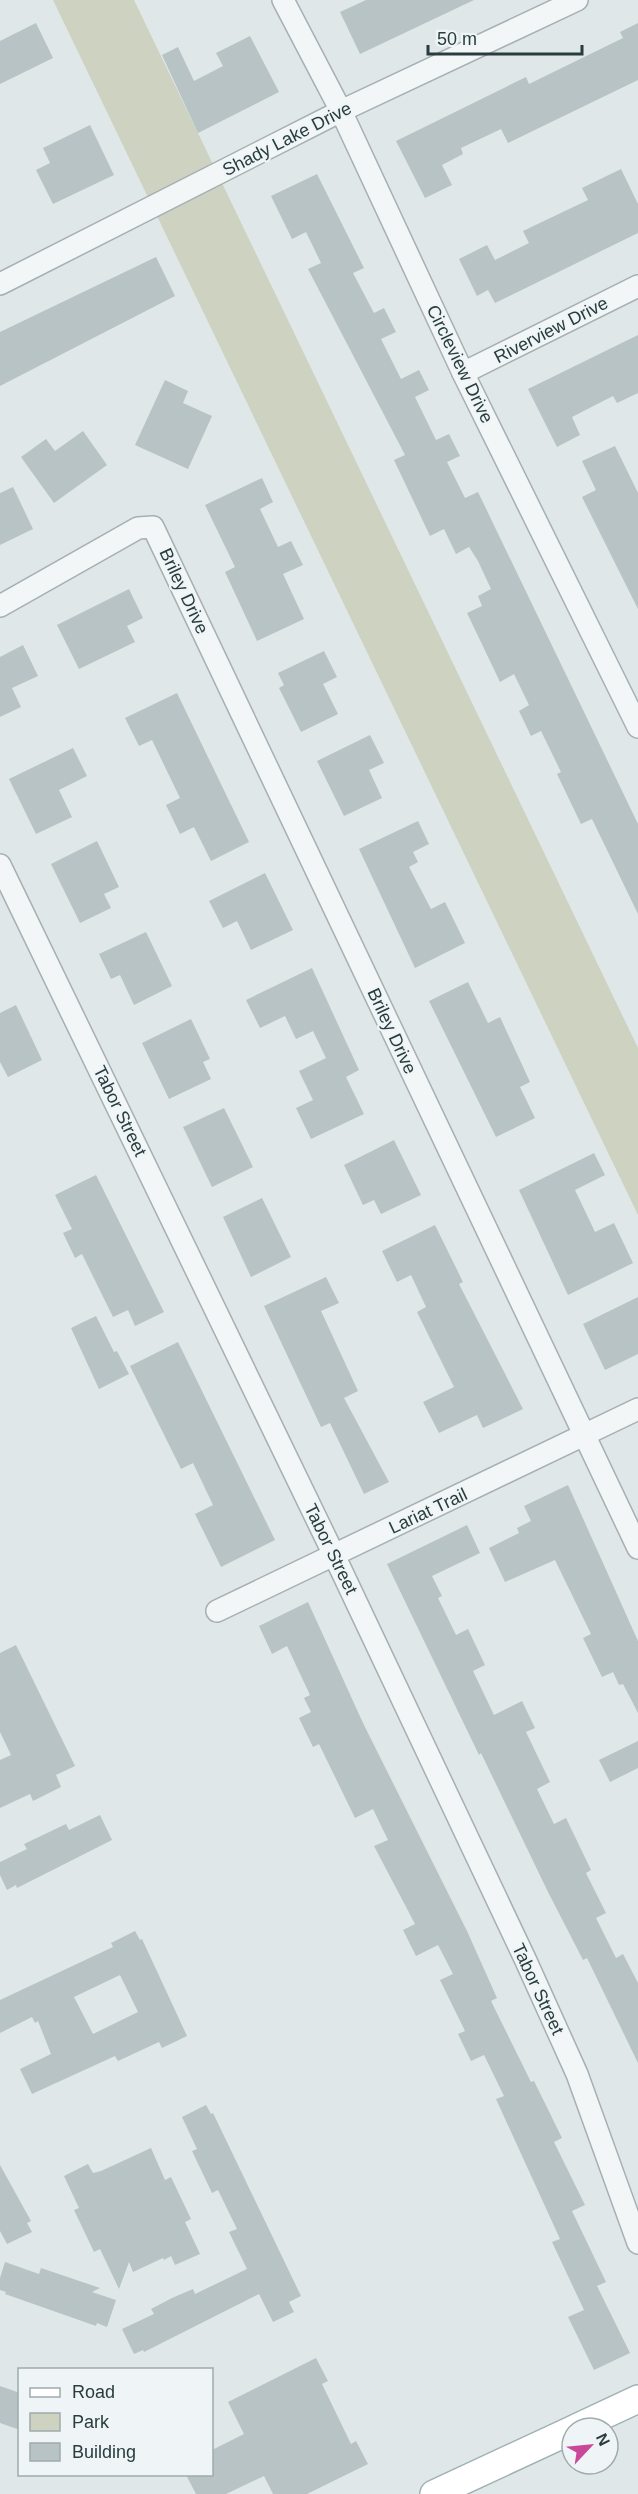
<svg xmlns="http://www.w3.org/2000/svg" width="638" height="2494" font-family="Helvetica,sans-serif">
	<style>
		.green { fill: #cdd2c1 }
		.building { fill: #b7c3c5; fill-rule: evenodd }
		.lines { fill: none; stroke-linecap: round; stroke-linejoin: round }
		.minor-casing { stroke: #a5b0b2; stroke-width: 24 }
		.major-casing { stroke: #9fb1b4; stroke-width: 30 }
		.minor { stroke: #f2f6f7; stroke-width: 21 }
		.major { stroke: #fff; stroke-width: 27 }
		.labels { text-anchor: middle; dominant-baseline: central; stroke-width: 4.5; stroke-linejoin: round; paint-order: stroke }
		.street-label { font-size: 18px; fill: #293c3f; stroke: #eff5f6 }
	</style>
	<rect width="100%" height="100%" fill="#e0e7e8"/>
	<!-- green -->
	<path class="green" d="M53,0H134L638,1048V1215Z"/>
	<!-- building -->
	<g class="building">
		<path d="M366,0H474L360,54L340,12Z"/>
		<path d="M36,23L53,58L0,84V41Z"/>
		<path d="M638,23V80L508,143L501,129L461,148L463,154L442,165L452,185L425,198L396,141L526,77L529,84L623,38L620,32Z"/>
		<path d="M250,36L279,92L198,133L162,55L178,47L194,81L223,66L216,53Z"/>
		<path d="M90,125L114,175L53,204L36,170L50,163L43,148Z"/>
		<path d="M621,169L638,204V233L495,303L488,290L477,296L459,259L487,245L495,260L529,243L523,231L588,200L582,188Z"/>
		<path d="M317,174L364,268L353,273L374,313L384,308L396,332L381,339L401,379L419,370L429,390L415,397L436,440L449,434L460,456L447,462L465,498L478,492L638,824V914L592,819L581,824L557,774L561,772L541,731L531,736L519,711L529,705L514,674L500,682L467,613L482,606L478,596L491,589L478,561L469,547L456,554L444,529L430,536L394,460L405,455L308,269L321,263L306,232L292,239L271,196Z"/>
		<path d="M156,257L175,296L0,386V332Z"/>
		<path d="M638,335V393L617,403L613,396L572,417L580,435L557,447L528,389Z"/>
		<path d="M165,380L188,391L183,403L212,416L188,469L135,445Z"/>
		<path d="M83,431L107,465L54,503L21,457L46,439L55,451Z"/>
		<path d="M615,446L638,493V609L582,497L596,490L582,461Z"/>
		<path d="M262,478L273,502L260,509L278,547L291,541L303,565L283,574L304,619L257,641L225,572L235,567L205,505Z"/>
		<path d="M13,487L33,529L0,545V493Z"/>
		<path d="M129,589L143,618L127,626L135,642L79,669L57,625Z"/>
		<path d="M23,645L38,676L12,688L21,707L0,717V657Z"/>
		<path d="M324,651L337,677L323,684L338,714L301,732L279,688L284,685L278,673Z"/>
		<path d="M177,693L249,842L211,861L194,827L180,834L166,805L180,798L152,740L139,746L125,718Z"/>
		<path d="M370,735L384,763L369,770L382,798L344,816L317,761Z"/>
		<path d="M73,748L87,776L59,790L72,817L36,834L9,779Z"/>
		<path d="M418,821L429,844L413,852L418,862L409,867L431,909L445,902L465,943L415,968L359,849Z"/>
		<path d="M97,841L119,887L104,894L111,908L80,923L51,864Z"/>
		<path d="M265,873L293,930L251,950L237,921L223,928L209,901Z"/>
		<path d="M146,932L172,986L134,1005L120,975L111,979L99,954Z"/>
		<path d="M312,968L359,1070L346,1077L364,1114L311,1139L296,1108L313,1100L299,1071L326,1058L313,1031L296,1039L285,1016L260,1028L246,1000Z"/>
		<path d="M468,982L488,1023L500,1017L530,1082L520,1087L535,1118L496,1137L429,1001Z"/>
		<path d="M16,1005L42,1060L8,1077L0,1062V1013Z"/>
		<path d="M191,1019L210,1059L203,1062L211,1079L169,1099L142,1043Z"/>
		<path d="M224,1108L253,1167L212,1187L183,1127Z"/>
		<path d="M394,1140L421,1195L381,1214L374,1200L363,1205L344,1165Z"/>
		<path d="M594,1153L605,1175L575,1190L595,1232L614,1223L633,1263L568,1295L519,1190Z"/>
		<path d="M96,1175L164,1312L135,1326L128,1310L113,1317L82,1254L75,1258L63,1233L72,1229L55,1195Z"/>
		<path d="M262,1198L291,1257L251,1277L223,1217Z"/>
		<path d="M435,1225L463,1282L459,1284L523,1409L483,1428L477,1415L439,1433L423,1402L454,1387L417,1312L426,1307L411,1275L397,1282L382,1251Z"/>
		<path d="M326,1277L339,1303L321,1311L358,1391L344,1398L389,1482L364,1494L330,1423L321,1427L264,1306Z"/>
		<path d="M638,1297V1354L605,1370L583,1324Z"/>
		<path d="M96,1316L114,1352L117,1351L129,1374L99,1389L71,1328Z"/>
		<path d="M178,1342L275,1540L221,1567L195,1514L213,1505L193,1463L181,1469L130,1366Z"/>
		<path d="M568,1485L638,1641V1713L623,1684L619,1685L613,1672L602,1677L583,1638L591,1634L555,1560L505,1582L489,1548L519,1533L517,1528L531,1521L524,1506Z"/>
		<path d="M467,1525L480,1553L432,1576L442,1596L438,1598L456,1635L468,1629L485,1665L473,1671L494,1715L522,1701L535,1728L526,1732L550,1782L537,1789L554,1824L566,1818L591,1870L586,1873L606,1913L596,1918L616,1958L623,1954L638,1983V2063L587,1958L583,1960L548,1892L481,1753L479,1755L387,1564Z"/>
		<path d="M308,1602L363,1723L467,1931L497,1998L491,2001L531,2082L534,2081L562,2138L554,2142L585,2205L572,2211L606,2282L597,2286L630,2353L594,2370L568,2317L584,2310L552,2242L560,2239L496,2099L504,2096L484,2055L471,2061L458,2034L465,2031L440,1980L453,1974L438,1945L416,1956L403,1930L415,1924L374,1846L388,1840L373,1809L355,1818L319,1744L313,1747L299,1718L311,1712L304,1698L310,1695L287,1646L272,1654L259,1626Z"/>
		<path d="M16,1645L75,1766L56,1775L61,1787L33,1801L30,1794L0,1808V1760L11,1755L0,1732V1653Z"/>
		<path d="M638,1741V1768L610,1782L599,1760Z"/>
		<path d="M100,1815L112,1840L17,1888L16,1885L7,1890L0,1875V1862L27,1849L24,1844L66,1824L69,1830Z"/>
		<path d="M135,1931L140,1940L142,1939L187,2036L162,2048L159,2042L118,2061L115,2056L32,2094L20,2069L51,2054L38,2021L35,2023L32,2017L0,2033V2000L113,1947L111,1943ZM120,1975L138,2012L93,2034L74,1997Z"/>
		<path d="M206,2105L211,2114L213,2113L301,2296L289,2302L294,2312L273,2322L259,2294L144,2352L143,2350L134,2354L122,2329L154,2314L151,2309L172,2298L193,2289L195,2294L247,2269L229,2232L237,2229L218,2190L212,2193L192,2151L197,2149L182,2117Z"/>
		<path d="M151,2148L165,2180L171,2177L191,2219L185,2222L200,2254L175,2265L171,2256L164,2260L163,2258L133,2272L129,2262L119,2289L100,2249L94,2252L74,2210L79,2208L64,2176L88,2164L93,2173L101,2171Z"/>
		<path d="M0,2165L31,2221L27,2223L32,2232L7,2244L0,2231Z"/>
		<path d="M5,2262L39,2274L41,2268L100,2288L92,2292L116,2300L107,2327L97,2323L96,2326L5,2294L6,2292L0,2290V2278Z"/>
		<path d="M316,2358L328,2381L322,2384L351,2444L356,2441L368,2464L307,2494H273L264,2476L226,2494H196L186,2475H212V2450L244,2434L228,2402Z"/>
		<path d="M0,2386L20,2393V2430L0,2423Z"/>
	</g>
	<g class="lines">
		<defs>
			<g id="minor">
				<path d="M283,0L341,111L463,373L638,727"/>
				<path d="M0,284L341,111L577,0"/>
				<path d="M463,373L638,286"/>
				<path d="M0,606L138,528L153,527L638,1548"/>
				<path d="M0,865L334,1555L526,1961L577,2074L638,2243"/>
				<path d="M217,1611L638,1409"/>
			</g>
			<g id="major">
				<path d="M576,2428L638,2399"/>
				<path d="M434,2494L572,2430"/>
			</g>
		</defs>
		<!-- minor casing -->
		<use href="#minor" class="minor-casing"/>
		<!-- major casing -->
		<use href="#major" class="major-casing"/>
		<!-- minor -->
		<use href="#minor" class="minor"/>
		<!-- major -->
		<use href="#major" class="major"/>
	</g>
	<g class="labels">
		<!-- street labels -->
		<g class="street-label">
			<text transform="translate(287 139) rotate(-27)">Shady Lake Drive</text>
			<text transform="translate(551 330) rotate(-27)">Riverview Drive</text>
			<text transform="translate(460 364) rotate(64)">Circleview Drive</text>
			<text transform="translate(184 591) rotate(65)">Briley Drive</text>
			<text transform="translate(392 1031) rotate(65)">Briley Drive</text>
			<text transform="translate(120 1111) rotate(64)">Tabor Street</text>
			<text transform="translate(428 1511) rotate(-25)">Lariat Trail</text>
			<text transform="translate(331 1549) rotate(64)">Tabor Street</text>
			<text transform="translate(538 1989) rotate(65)">Tabor Street</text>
		</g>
	</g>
	<!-- legend -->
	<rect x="18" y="2368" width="195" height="108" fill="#eff5f6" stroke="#a0abad" stroke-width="1.5"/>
	<rect x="30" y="2388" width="30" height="9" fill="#ffffff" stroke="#a0abad" stroke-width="1.5"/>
	<text x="72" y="2398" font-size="18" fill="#293c3f">Road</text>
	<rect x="30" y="2413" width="30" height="18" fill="#cdd2c1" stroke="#a0abad" stroke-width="1.5"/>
	<text x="72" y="2428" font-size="18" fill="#293c3f">Park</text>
	<rect x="30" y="2443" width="30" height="18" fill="#b7c3c5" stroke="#a0abad" stroke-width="1.5"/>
	<text x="72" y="2458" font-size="18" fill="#293c3f">Building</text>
	<!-- north arrow -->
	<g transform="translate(590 2446) rotate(64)"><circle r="28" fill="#eff5f6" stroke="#a0abad" stroke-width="1.5"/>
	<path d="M0-4.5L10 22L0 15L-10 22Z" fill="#ca4899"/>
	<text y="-9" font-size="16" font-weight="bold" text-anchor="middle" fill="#293c3f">N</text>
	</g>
	<!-- scale -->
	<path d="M428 45v9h154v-9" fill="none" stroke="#293c3f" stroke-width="3"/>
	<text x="437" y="45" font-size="18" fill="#293c3f" stroke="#eff5f6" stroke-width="4.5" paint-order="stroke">50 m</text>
</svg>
